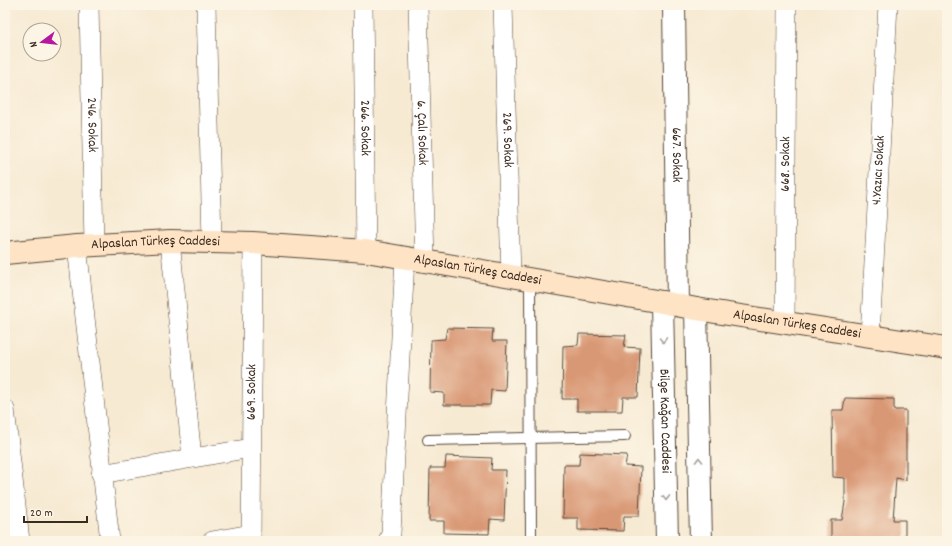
<svg xmlns="http://www.w3.org/2000/svg" width="952" height="546" font-family="Dekko,sans-serif">
	<style>
		.building { fill: #d99875 }
		.lines { fill: none; stroke-linecap: round; stroke-linejoin: round }
		.service-casing { stroke: #574739; stroke-width: 12 }
		.minor-casing { stroke: #574739; stroke-width: 20 }
		.tertiary-casing { stroke: #574739; stroke-width: 24 }
		.secondary-casing { stroke: #574739; stroke-width: 24 }
		.service { stroke: #fff; stroke-width: 10 }
		.minor { stroke: #fff; stroke-width: 19 }
		.tertiary { stroke: #fff; stroke-width: 22 }
		.secondary { stroke: #fee4c5; stroke-width: 22 }
		.oneway { stroke: #a79f9a }
		.labels { text-anchor: middle; dominant-baseline: central; stroke-width: 3; stroke-linejoin: round; paint-order: stroke }
		.street-label { font-size: 14px; fill: #3b2a1e; stroke: #fcf5e5 }
	</style>
	<rect width="100%" height="100%" fill="#fcf5e5"/>
	<filter id="ink" filterUnits="userSpaceOnUse"><feTurbulence type="fractalNoise" baseFrequency=".025" numOctaves="2"/><feDisplacementMap in="SourceGraphic" scale="8" xChannelSelector="R" yChannelSelector="G"/><feConvolveMatrix kernelMatrix="1 2 1 2 8 2 1 2 1" color-interpolation-filters="sRGB"/></filter>
	<filter id="wash" filterUnits="userSpaceOnUse"><feTurbulence type="fractalNoise" baseFrequency=".012" numOctaves="4" result="noise"/><feDisplacementMap in="SourceGraphic" scale="16" xChannelSelector="R" yChannelSelector="G"/><feGaussianBlur stdDeviation="0.9" result="paint"/><feColorMatrix in="noise" values="0 0 0 0 0 0 0 0 0 0 0 0 0 0 0 0 0 1.4 0 .05"/><feComposite in="paint" operator="in"/></filter>
	<g filter="url(#wash)">
		<rect width="100%" height="100%" fill="#f7ead3"/>
		<g id="blocks">
			<!-- building -->
			<g class="building">
				<path d="M447,328L493,329L492,341H507L505,391L491,390L490,405H444V393L430,392L431,340L445,339Z"/>
				<path d="M579,334L626,335L624,347L640,348L638,397H623L622,411H577V399H562L563,346L578,345Z"/>
				<path d="M845,398L894,399V410H906V480L896,478L893,520H905V541H831V520H842L845,502V478L833,477L832,410H843Z"/>
				<path d="M580,453L627,455L625,466L641,467L639,516H624L623,531L578,530V518H563L564,465H579Z"/>
				<path d="M446,456L492,458L491,470H506L504,520L490,519L489,534L444,533V521H429L430,468H445Z"/>
			</g>
		</g>
	</g>
	<g filter="url(#ink)">
		<use href="#blocks" fill-opacity="0" stroke="#574739" stroke-width="1"/>
		<g class="lines">
			<defs>
				<g id="service">
					<path d="M530,279L531,541"/>
					<path d="M428,440L625,436"/>
				</g>
				<g id="minor">
					<path id="s1" d="M89,5L94,245"/>
					<path d="M206,5L212,241"/>
					<path id="s2" d="M363,5L366,251"/>
					<path id="s3" d="M418,5L425,261"/>
					<path id="s4" d="M503,5L511,276"/>
					<path d="M170,241L192,458"/>
					<path d="M77,246L110,541"/>
					<path id="s5" d="M785,323L787,5"/>
					<path id="s6" d="M870,336L888,5"/>
					<path d="M5,409L20,541"/>
					<path d="M101,474L251,448"/>
					<path d="M212,541L251,534"/>
					<path id="s7" d="M251,541L253,243"/>
					<path d="M388,541L391,534L405,258"/>
				</g>
				<g id="tertiary">
					<path id="s8" d="M674,5L678,305"/>
					<path id="s9" d="M662,302L667,541"/>
					<path d="M696,309L701,541"/>
				</g>
				<g id="secondary">
					<path id="s10" d="M5,253L77,246L170,241L253,243L366,251L662,302L696,309L947,348"/>
				</g>
			</defs>
			<!-- service casing -->
			<use href="#service" class="service-casing"/>
			<!-- minor casing -->
			<use href="#minor" class="minor-casing"/>
			<!-- tertiary casing -->
			<use href="#tertiary" class="tertiary-casing"/>
			<!-- secondary casing -->
			<use href="#secondary" class="secondary-casing"/>
			<!-- service -->
			<use href="#service" class="service"/>
			<!-- minor -->
			<use href="#minor" class="minor"/>
			<!-- tertiary -->
			<use href="#tertiary" class="tertiary"/>
			<!-- secondary -->
			<use href="#secondary" class="secondary"/>
		</g>
		<!-- one-way arrows -->
		<defs><path id="oneway-chevron" d="M-2-3.5L2.5 0L-2 3.5" fill="none" stroke-width="1.6" stroke-linecap="round" stroke-linejoin="round"/></defs>
		<g class="oneway">
			<use href="#oneway-chevron" transform="translate(663 340) rotate(89)"/>
			<use href="#oneway-chevron" transform="translate(699 460) rotate(-91)"/>
			<use href="#oneway-chevron" transform="translate(666 498) rotate(89)"/>
		</g>
	</g>
	<g class="labels">
		<!-- street labels -->
		<g class="street-label">
			<text stroke="none"><textPath href="#s1" startOffset="120">246. Sokak</textPath></text>
			<text stroke="none"><textPath href="#s2" startOffset="123">266. Sokak</textPath></text>
			<text stroke="none"><textPath href="#s3" startOffset="128">6. Çalı Sokak</textPath></text>
			<text stroke="none"><textPath href="#s4" startOffset="135">269. Sokak</textPath></text>
			<text stroke="none"><textPath href="#s8" startOffset="150">667. Sokak</textPath></text>
			<text stroke="none"><textPath href="#s5" startOffset="159">668. Sokak</textPath></text>
			<text stroke="none"><textPath href="#s6" startOffset="166">4.Yazıcı Sokak</textPath></text>
			<text stroke="none"><textPath href="#s10" startOffset="151">Alpaslan Türkeş Caddesi</textPath></text>
			<text stroke="none"><textPath href="#s10" startOffset="475">Alpaslan Türkeş Caddesi</textPath></text>
			<text stroke="none"><textPath href="#s10" startOffset="799">Alpaslan Türkeş Caddesi</textPath></text>
			<text stroke="none"><textPath href="#s7" startOffset="149">669. Sokak</textPath></text>
			<text stroke="none"><textPath href="#s9" startOffset="119">Bilge Kağan Caddesi</textPath></text>
		</g>
	</g>
	<!-- margin -->
	<rect width="952" height="546" fill="none" stroke="#fcf5e5" stroke-width="20"/>
	<!-- north arrow -->
	<g transform="translate(42 42) rotate(255)"><circle r="19" fill="#fcf5e5" stroke="#afa495"/>
	<path d="M0-3L7 15L0 10L-7 15Z" fill="#b5179e"/>
	<text y="-6" font-size="11" font-weight="bold" text-anchor="middle" fill="#3b2a1e">N</text>
	</g>
	<!-- scale -->
	<path d="M24 516v6h63v-6" fill="none" stroke="#3b2a1e" stroke-width="2"/>
	<text x="30" y="516" font-size="12" fill="#3b2a1e" stroke="#fcf5e5" stroke-width="3" paint-order="stroke">20 m</text>
</svg>
